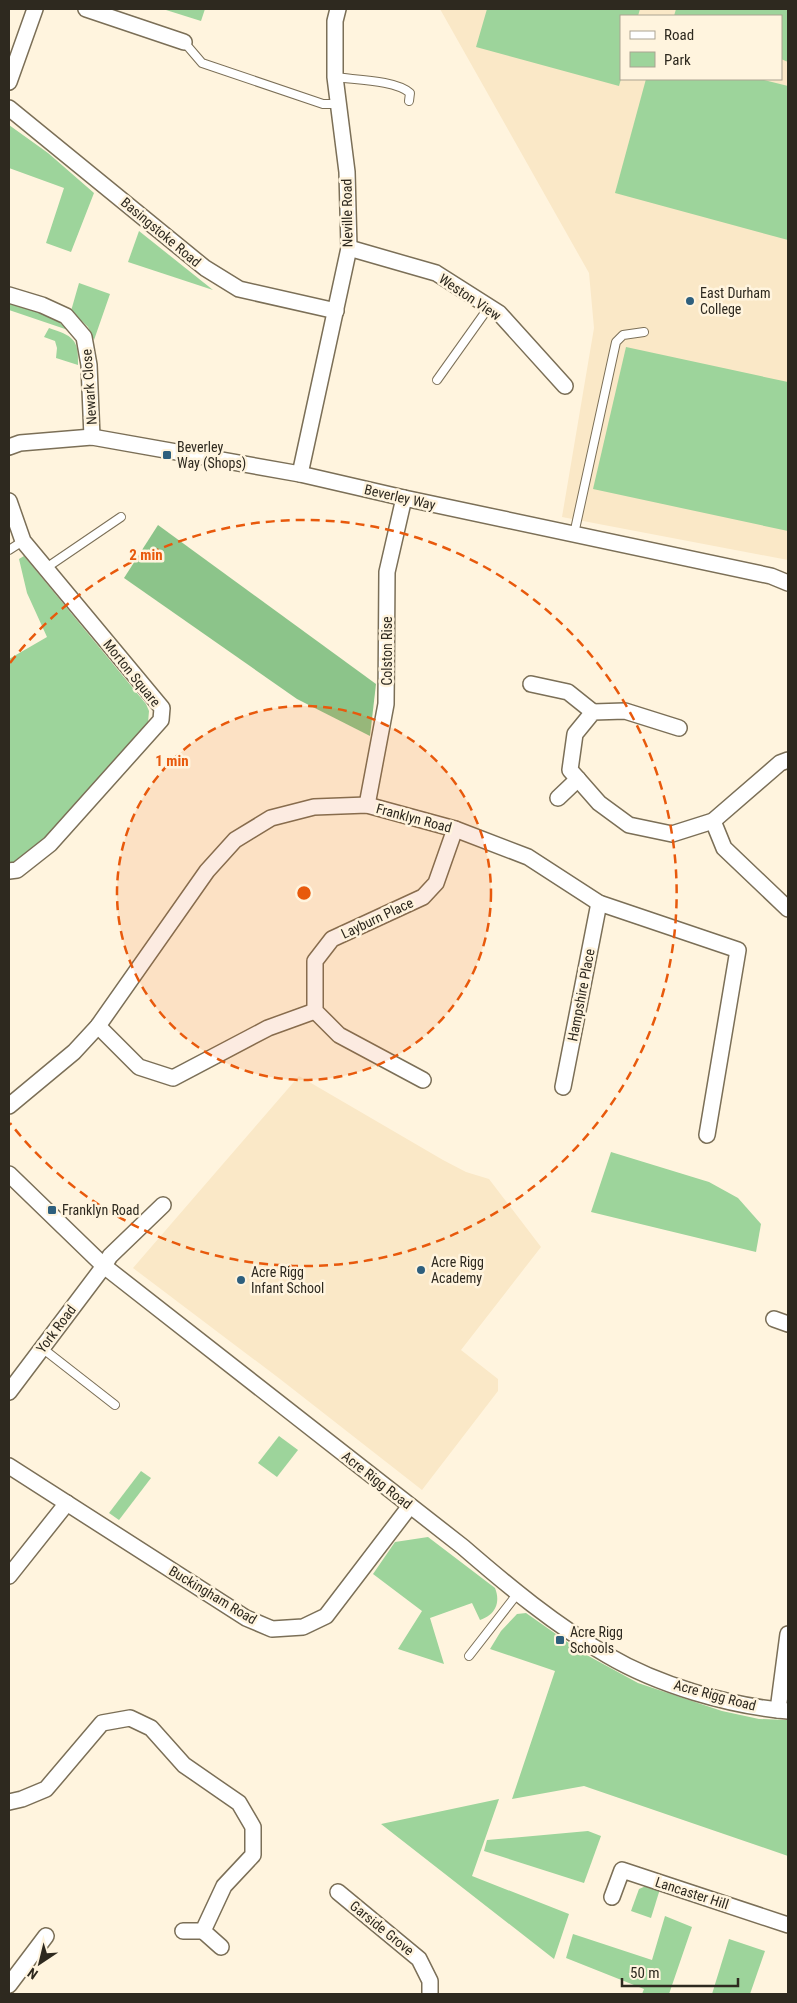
<svg xmlns="http://www.w3.org/2000/svg" width="797" height="2003" font-family="'Roboto Condensed',sans-serif">
	<style>
		.built { fill: #fae8c7; fill-rule: evenodd }
		.green { fill: #9dd49b }
		.forest { fill: #8cc48a }
		.lines { fill: none; stroke-linecap: round; stroke-linejoin: round }
		.lane-casing { stroke: #7b6f57; stroke-width: 10 }
		.street-casing { stroke: #7b6f57; stroke-width: 18 }
		.lane { stroke: #fff; stroke-width: 8 }
		.street { stroke: #fff; stroke-width: 15 }
		.ring { fill: none; stroke: #e8590c; stroke-width: 2.5; stroke-dasharray: 9 6 }
		.poi-dot { fill: #2e5f7d; stroke: #fff4de; stroke-width: 2 }
		.labels { text-anchor: middle; dominant-baseline: central; stroke-width: 5; stroke-linejoin: round; paint-order: stroke }
		.street-label { font-size: 14px; fill: #2e291f; stroke: #fff4de }
		.poi-label { font-size: 14px; fill: #2e291f; stroke: #fff4de; text-anchor: start }
		.centre { fill: #e8590c; stroke: #fff4de; stroke-width: 2.5 }
		.ring-label { font-size: 15px; text-anchor: middle; font-weight: bold; fill: #e8590c; stroke: #fff4de; stroke-width: 5; stroke-linejoin: round; paint-order: stroke }
	</style>
	<rect width="100%" height="100%" fill="#fff4de"/>
	<!-- built -->
	<g class="built">
		<path d="M440,9H788V560L562,517L594,328L589,273ZM621,16H781V79H621Z"/>
		<path d="M299,1076L443,1160L466,1172L489,1179L541,1247L461,1350L498,1379V1391L422,1490L280,1379L133,1268Z"/>
	</g>
	<!-- green -->
	<g class="green">
		<path d="M167,9H205L201,21L166,10Z"/>
		<path d="M487,9H640L638,16H621V79L619,86L476,47Z"/>
		<path d="M676,9H788V62L781,59V16H674Z"/>
		<path d="M646,79H760L788,86V240L615,193Z"/>
		<path d="M9,125L48,153L94,193L71,252L46,243L64,188L9,168Z"/>
		<path d="M139,231L213,290L128,262Z"/>
		<path d="M79,283L110,294L94,340L88,327L71,311Z"/>
		<path d="M9,302L51,315L68,330L9,310Z"/>
		<path d="M49,328C72,336 79,338 78,365L56,358L57,348L55,341L44,337Z"/>
		<path d="M626,347L788,382V531L593,489Z"/>
		<path d="M24,556L146,704L149,711L148,723L87,796L36,850L9,865V659L47,637L27,593L19,559Z"/>
		<path d="M611,1152L709,1182L738,1198L761,1224L756,1252L591,1212Z"/>
		<path d="M279,1436L298,1450L277,1477L258,1463Z"/>
		<path d="M141,1471L151,1478L119,1520L109,1513Z"/>
		<path d="M428,1537L495,1588C501,1603 495,1615 480,1620L472,1603L430,1618L444,1664L398,1649L422,1611L373,1574L395,1542Z"/>
		<path d="M526,1613L583,1653L638,1683L722,1711L759,1719L788,1720V1856L584,1786L512,1799L555,1671L490,1649L501,1631L517,1614Z"/>
		<path d="M499,1799L472,1876L569,1914L554,1959L381,1824Z"/>
		<path d="M588,1831L601,1836L584,1883L484,1851L487,1840Z"/>
		<path d="M646,1886L660,1889L651,1918L631,1911L639,1889Z"/>
		<path d="M665,1916L692,1927L669,1994H642L644,1989L566,1958L573,1934L652,1960Z"/>
		<path d="M729,1939L765,1951L750,1994H712Z"/>
	</g>
	<!-- forest -->
	<path class="forest" d="M158,525L376,684L370,736L297,699L124,578Z"/>
	<g class="lines">
		<defs>
			<g id="lane">
				<path d="M184,42L202,63L323,104H338"/>
				<path d="M335,77C355,80 395,80 410,93L409,101"/>
				<path d="M437,380L489,307"/>
				<path d="M574,534L616,342L623,335L644,332"/>
				<path d="M9,550L23,541"/>
				<path d="M46,568L121,517"/>
				<path d="M42,1348L115,1405"/>
				<path d="M469,1656L518,1593"/>
			</g>
			<g id="street">
				<path d="M86,9L184,42"/>
				<path d="M9,82L35,9"/>
				<path d="M9,108L205,268L239,289L336,311"/>
				<path d="M349,248L436,273L499,313L565,386"/>
				<path d="M9,295L42,305L66,316L84,337L89,365L92,437"/>
				<path d="M9,447L20,443L92,437L300,474L404,498L771,576L788,583"/>
				<path d="M300,474L349,248L347,172L335,77V21L338,9"/>
				<path d="M9,501L23,541L162,708L161,720L50,844L17,870L9,871"/>
				<path d="M531,684L568,692L593,712"/>
				<path d="M679,728L625,711L593,712L575,734L570,770L599,803L629,825L672,834L713,821L780,763L788,760"/>
				<path d="M558,798L578,779"/>
				<path d="M367,805L386,704L387,572L404,498"/>
				<path d="M713,821L724,848L788,909"/>
				<path d="M98,1026L139,1067L173,1078L268,1028L315,1011"/>
				<path d="M423,1080L339,1035L315,1011V961L332,939L423,897L436,883L455,829"/>
				<path d="M563,1087L599,903"/>
				<path d="M9,1106L74,1052L98,1026L207,871L235,840L271,818L314,807L367,805L455,829L528,857L599,903L738,950L707,1135"/>
				<path d="M9,1174L104,1266L463,1547C508,1586 555,1625 607,1655C658,1685 729,1706 788,1711"/>
				<path d="M774,1319L788,1324"/>
				<path d="M9,1392L104,1266L110,1256L163,1205"/>
				<path d="M9,1466L246,1618L272,1629L303,1627L326,1616L410,1506"/>
				<path d="M9,1576L67,1503"/>
				<path d="M778,1710L788,1634"/>
				<path d="M9,1802L22,1799L46,1789L102,1723L130,1718L151,1728L184,1765L239,1803L253,1827V1855L224,1886L203,1931H183"/>
				<path d="M338,1892L419,1959L430,1981V1994"/>
				<path d="M612,1897L622,1870L788,1925"/>
				<path d="M203,1931L221,1947"/>
				<path d="M9,1985L46,1936"/>
			</g>
		</defs>
		<!-- lane casing -->
		<use href="#lane" class="lane-casing"/>
		<!-- street casing -->
		<use href="#street" class="street-casing"/>
		<!-- lane -->
		<use href="#lane" class="lane"/>
		<!-- street -->
		<use href="#street" class="street"/>
	</g>
	<!-- distance rings -->
	<circle cx="304" cy="893" r="187" fill="#e8590c" fill-opacity=".12"/>
	<g class="ring">
		<circle cx="304" cy="893" r="187"/>
		<path d="M10 663A373 373 0 1 1 10 1123"/>
	</g>
	<!-- markers -->
	<g class="poi-dot">
		<circle cx="690" cy="301" r="5"/>
		<rect x="162" y="450" width="10" height="10" rx="2.5"/>
		<rect x="47" y="1205" width="10" height="10" rx="2.5"/>
		<circle cx="421" cy="1270" r="5"/>
		<circle cx="241" cy="1280" r="5"/>
		<rect x="555" y="1635" width="10" height="10" rx="2.5"/>
	</g>
	<g class="labels">
		<!-- street labels -->
		<g class="street-label">
			<text transform="translate(347 213) rotate(-91)">Neville Road</text>
			<text transform="translate(161 232) rotate(40)">Basingstoke Road</text>
			<text transform="translate(470 297) rotate(34)">Weston View</text>
			<text transform="translate(89 387) rotate(-94)">Newark Close</text>
			<text transform="translate(400 497) rotate(13)">Beverley Way</text>
			<text transform="translate(387 651) rotate(-90)">Colston Rise</text>
			<text transform="translate(132 673) rotate(51)">Morton Square</text>
			<text transform="translate(414 818) rotate(15)">Franklyn Road</text>
			<text transform="translate(377 918) rotate(-25)">Layburn Place</text>
			<text transform="translate(581 995) rotate(-79)">Hampshire Place</text>
			<text transform="translate(56 1329) rotate(-53)">York Road</text>
			<text transform="translate(377 1480) rotate(38)">Acre Rigg Road</text>
			<text transform="translate(213 1595) rotate(31)">Buckingham Road</text>
			<text transform="translate(715 1695) rotate(15)">Acre Rigg Road</text>
			<text transform="translate(692 1893) rotate(18)">Lancaster Hill</text>
			<text transform="translate(382 1928) rotate(39)">Garside Grove</text>
		</g>
		<!-- poi labels -->
		<g class="poi-label">
			<text x="700" y="293">East Durham<tspan x="700" dy="16">College</tspan></text>
			<text x="177" y="447">Beverley<tspan x="177" dy="16">Way (Shops)</tspan></text>
			<text x="62" y="1210">Franklyn Road</text>
			<text x="431" y="1262">Acre Rigg<tspan x="431" dy="16">Academy</tspan></text>
			<text x="251" y="1272">Acre Rigg<tspan x="251" dy="16">Infant School</tspan></text>
			<text x="570" y="1632">Acre Rigg<tspan x="570" dy="16">Schools</tspan></text>
		</g>
	</g>
	<circle cx="304" cy="893" r="8" class="centre"/>
	<g class="ring-label">
		<text x="146" y="560">2 min</text>
		<text x="172" y="766">1 min</text>
	</g>
	<!-- border -->
	<rect width="797" height="2003" fill="none" stroke="#2e291f" stroke-width="20"/>
	<!-- legend -->
	<rect x="620" y="15" width="162" height="65" fill="#fff4de" stroke="#aba392"/>
	<rect x="630" y="31" width="25" height="8" fill="#ffffff" stroke="#aba392"/>
	<text x="664" y="40" font-size="15" fill="#2e291f">Road</text>
	<rect x="630" y="52" width="25" height="15" fill="#9dd49b" stroke="#aba392"/>
	<text x="664" y="65" font-size="15" fill="#2e291f">Park</text>
	<!-- north arrow -->
	<g transform="translate(40 1963) rotate(215)" stroke="#fff4de" stroke-width="4" paint-order="stroke">
	<path d="M0-4L9 19L0 12L-9 19Z" fill="#2e291f"/>
	<text y="-8" font-size="14" font-weight="bold" text-anchor="middle" fill="#2e291f">N</text>
	</g>
	<!-- scale -->
	<path d="M622 1978v8h116v-8" fill="none" stroke="#2e291f" stroke-width="2.5"/>
	<text x="630" y="1978" font-size="15" fill="#2e291f" stroke="#fff4de" stroke-width="4" paint-order="stroke">50 m</text>
</svg>
